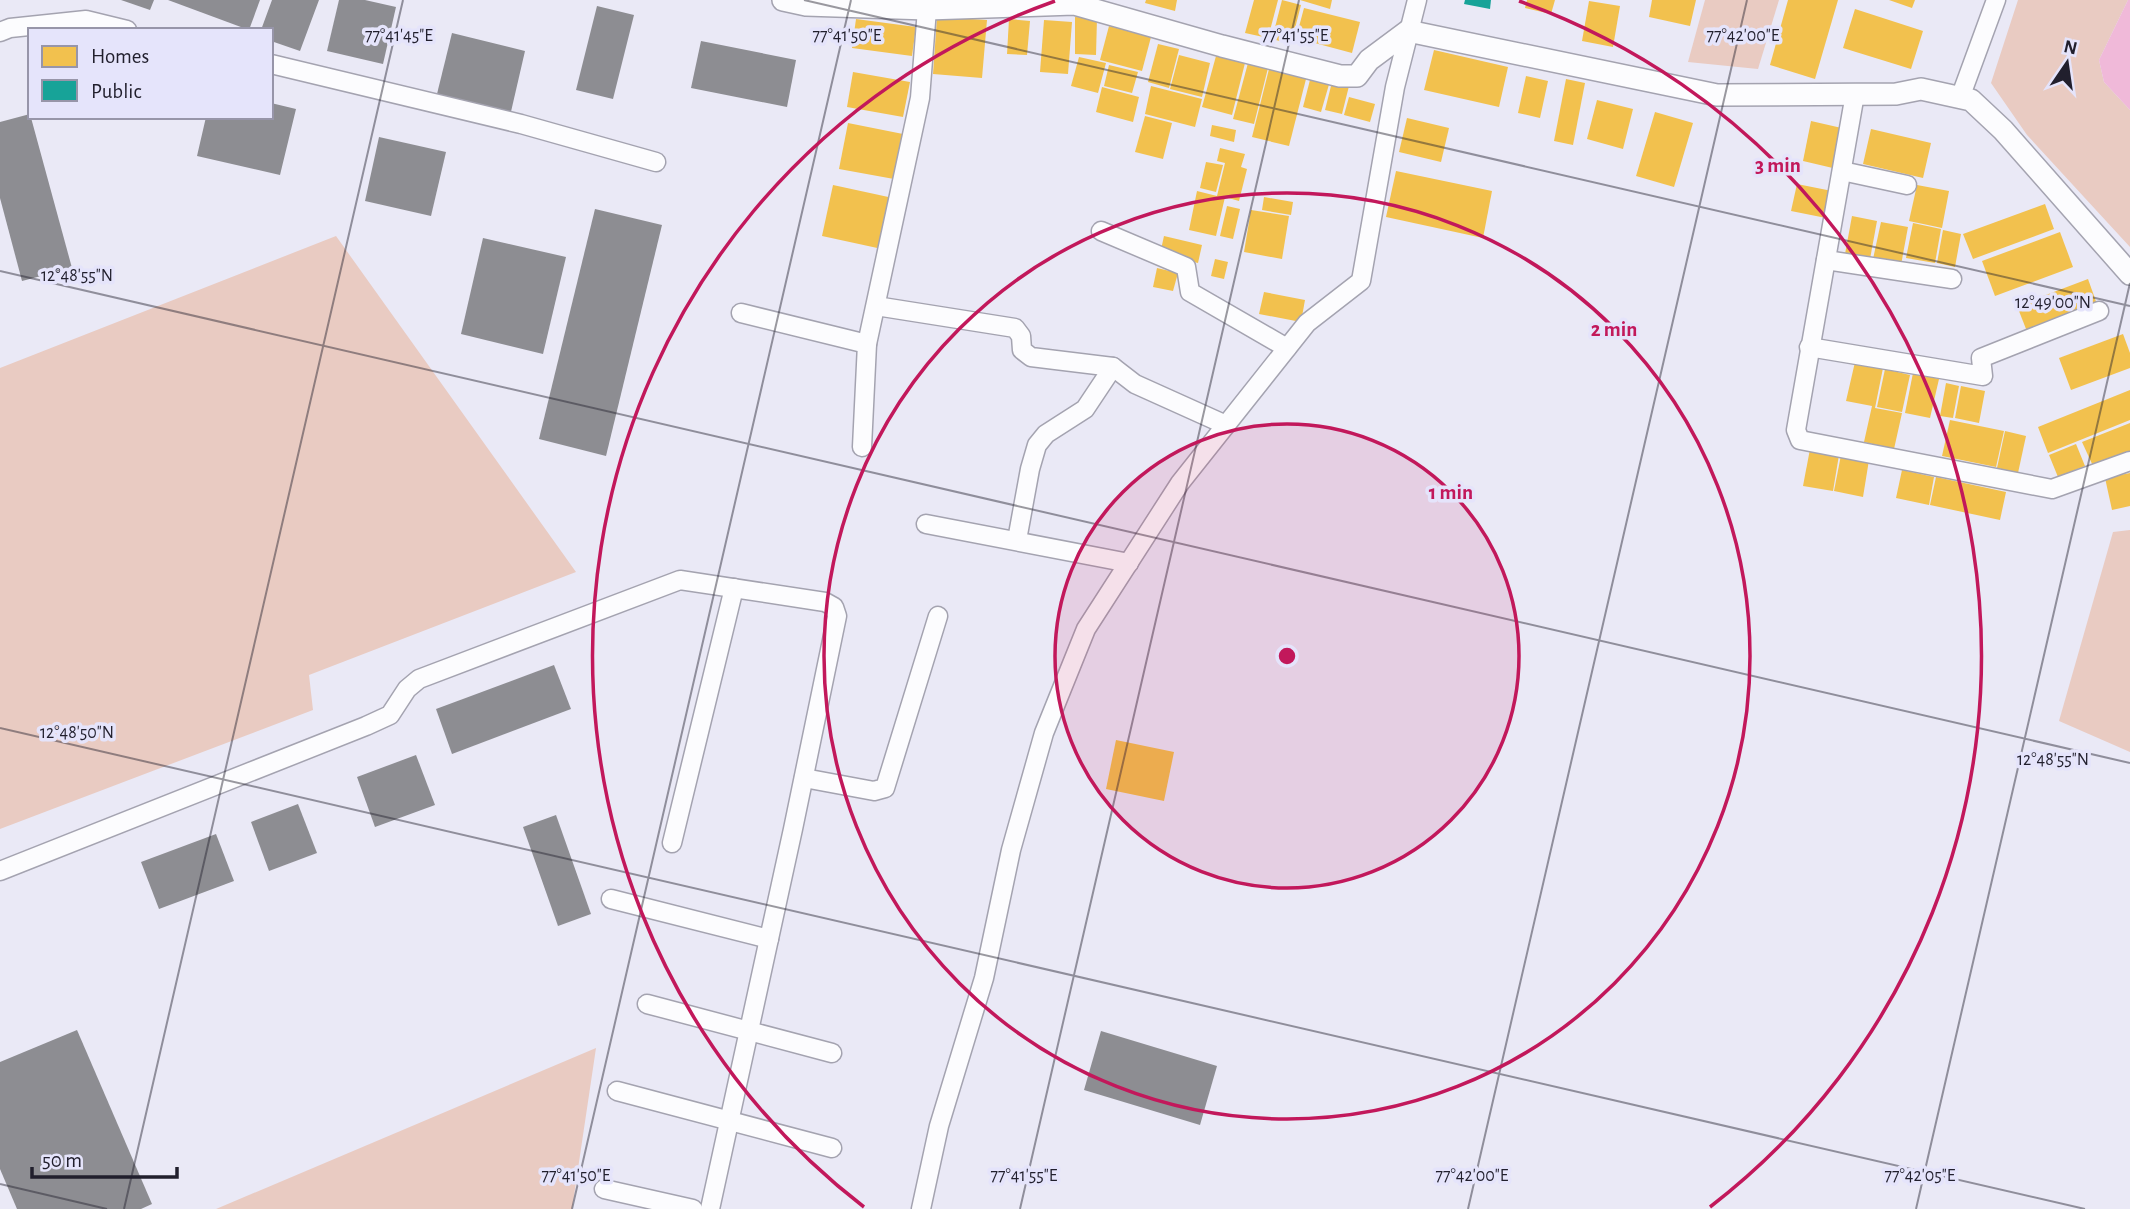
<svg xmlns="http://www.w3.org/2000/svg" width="2130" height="1209" font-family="'Alegreya Sans',sans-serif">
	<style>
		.green { fill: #e9cbc2 }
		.water { fill: #f0b9d9 }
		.homes { fill: #f2c14e }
		.public { fill: #17a398 }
		.industry { fill: #8d8d92 }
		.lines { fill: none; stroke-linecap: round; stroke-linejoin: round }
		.minor-casing { stroke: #a4a3b0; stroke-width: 21 }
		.tertiary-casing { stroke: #a4a3b0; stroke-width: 24 }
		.minor { stroke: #fcfcfe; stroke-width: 18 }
		.tertiary { stroke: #fcfcfe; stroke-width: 21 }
		.ticks { fill: none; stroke: #211f2d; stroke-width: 2; stroke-opacity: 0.45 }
		.ring { fill: none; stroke: #c2185b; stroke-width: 3.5 }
		.ticks-label { font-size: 18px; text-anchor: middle; fill: #211f2d; stroke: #e5e4fb; stroke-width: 7; stroke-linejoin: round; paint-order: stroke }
		.centre { fill: #c2185b; stroke: #e5e4fb; stroke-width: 3.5 }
		.ring-label { font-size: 21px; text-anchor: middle; font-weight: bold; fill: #c2185b; stroke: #e5e4fb; stroke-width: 7; stroke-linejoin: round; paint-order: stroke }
	</style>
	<rect width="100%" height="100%" fill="#eae9f6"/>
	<!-- green -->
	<g class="green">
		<path d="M1705,0H1779L1758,69L1688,62Z"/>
		<path d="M2018,0H2128L2099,60L2104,82L2130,110V247L2027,135L1991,83Z"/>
		<path d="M336,236L576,572L309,675L313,710L0,829V368Z"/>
		<path d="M2130,530V752L2059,721L2113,532Z"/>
		<path d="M596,1048L572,1209H216Z"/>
	</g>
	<!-- water -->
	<path class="water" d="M2128,0H2130V110L2104,82L2099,60Z"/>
	<!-- homes -->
	<g class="homes">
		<path d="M1146,0H1177L1175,11L1145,3Z"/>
		<path d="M1254,0H1278L1268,38L1245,33Z"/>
		<path d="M1282,0L1301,5L1291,44L1272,39Z"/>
		<path d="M1300,0H1332L1330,9Z"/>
		<path d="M1527,0H1555L1551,14L1525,8Z"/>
		<path d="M1652,0H1696L1690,26L1649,17Z"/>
		<path d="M1788,0H1838L1815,79L1770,65Z"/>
		<path d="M1889,0H1915L1912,8Z"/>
		<path d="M1589,1L1620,6L1613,47L1582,41Z"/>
		<path d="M1304,8L1360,22L1352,53L1296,38Z"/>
		<path d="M1855,9L1923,31L1911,69L1843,48Z"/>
		<path d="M937,17L987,20L982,78L933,74Z"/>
		<path d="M1075,17L1097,18L1096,55L1075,54Z"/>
		<path d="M856,19L916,27L912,56L852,48Z"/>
		<path d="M1009,19L1030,21L1027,55L1007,54Z"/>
		<path d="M1044,20L1072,22L1068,74L1040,72Z"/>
		<path d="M1109,26L1151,37L1142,71L1100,60Z"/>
		<path d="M1158,44L1179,49L1169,88L1148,82Z"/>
		<path d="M1434,50L1508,67L1499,107L1424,90Z"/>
		<path d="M1179,55L1210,63L1202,97L1170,89Z"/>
		<path d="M1216,56L1245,63L1232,115L1202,107Z"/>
		<path d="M1079,57L1106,63L1098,93L1071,86Z"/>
		<path d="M1248,63L1268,68L1254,124L1233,119Z"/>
		<path d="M1109,65L1138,72L1132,93L1104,86Z"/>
		<path d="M1269,69L1306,79L1289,146L1252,137Z"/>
		<path d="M853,72L910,82L903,117L847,107Z"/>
		<path d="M1311,76L1330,81L1321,112L1303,107Z"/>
		<path d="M1526,76L1548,81L1540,118L1518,113Z"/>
		<path d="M1333,78L1350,82L1342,114L1325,110Z"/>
		<path d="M1566,79L1585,83L1573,145L1554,141Z"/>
		<path d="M1151,86L1202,99L1195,127L1145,114Z"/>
		<path d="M1102,87L1139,97L1133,122L1096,112Z"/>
		<path d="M1349,97L1375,104L1370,122L1344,115Z"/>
		<path d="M1597,100L1633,109L1623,149L1587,139Z"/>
		<path d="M1655,112L1693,123L1674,187L1636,176Z"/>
		<path d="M1145,116L1172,123L1163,159L1135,152Z"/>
		<path d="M1407,118L1449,128L1441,162L1399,152Z"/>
		<path d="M1811,121L1846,129L1837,169L1803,161Z"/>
		<path d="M848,123L903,134L894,179L839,169Z"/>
		<path d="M1212,125L1236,130L1234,142L1210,136Z"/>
		<path d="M1871,129L1931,143L1923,178L1863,164Z"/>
		<path d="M1220,148L1245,154L1241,167L1247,169L1239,201L1225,197L1216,236L1189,230L1197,191L1217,196L1225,163L1217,161Z"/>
		<path d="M1206,162L1223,165L1216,192L1200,188Z"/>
		<path d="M1396,171L1492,191L1483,238L1386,217Z"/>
		<path d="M1797,184L1832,191L1826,218L1791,211Z"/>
		<path d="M833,185L893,198L882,249L822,236Z"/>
		<path d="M1917,185L1949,191L1942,228L1909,221Z"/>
		<path d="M1264,197L1293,202L1291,215L1262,210Z"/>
		<path d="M2045,204L2054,229L1973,259L1963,234Z"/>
		<path d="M1227,206L1240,209L1233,239L1220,236Z"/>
		<path d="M1251,210L1289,216L1282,259L1244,252Z"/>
		<path d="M1852,216L1877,221L1870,259L1845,254Z"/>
		<path d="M1881,222L1908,227L1901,265L1873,259Z"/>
		<path d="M1913,223L1941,229L1935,263L1906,258Z"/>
		<path d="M1943,230L1961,234L1955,267L1937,263Z"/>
		<path d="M2060,232L2073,267L1995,296L1982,261Z"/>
		<path d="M1164,236L1202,245L1198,263L1160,254Z"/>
		<path d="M1215,259L1228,262L1224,279L1211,276Z"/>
		<path d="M1157,268L1178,273L1173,291L1153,287Z"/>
		<path d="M2088,279L2098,307L2028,334L2017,306Z"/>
		<path d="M1264,292L1305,300L1301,322L1259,314Z"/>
		<path d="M2123,334L2130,353V368L2071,390L2059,358Z"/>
		<path d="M1855,362L1883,368L1875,408L1902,413L1894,449L1864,442L1872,406L1846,401Z"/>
		<path d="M1885,369L1910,375L1902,412L1877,407Z"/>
		<path d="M1913,373L1939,379L1930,418L1905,413Z"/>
		<path d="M1946,383L1959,386L1953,418L1940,416Z"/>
		<path d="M1961,386L1985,391L1979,423L1955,418Z"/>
		<path d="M2130,390V420L2048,453L2038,427Z"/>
		<path d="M1950,420L2004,431L1996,467L1942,456Z"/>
		<path d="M2130,423V451L2093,466L2082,442Z"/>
		<path d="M2005,431L2026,436L2018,473L1997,468Z"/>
		<path d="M2076,444L2085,466L2058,477L2049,455Z"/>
		<path d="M1810,449L1839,455L1833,491L1803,486Z"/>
		<path d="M1841,455L1869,460L1863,497L1834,491Z"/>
		<path d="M1902,470L1934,477L1929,505L1896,498Z"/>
		<path d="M2130,473V506L2112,510L2105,478Z"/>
		<path d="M1936,477L2006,492L2000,520L1930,505Z"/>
		<path d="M1116,740L1174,752L1164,801L1106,789Z"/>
	</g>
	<!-- public -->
	<path class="public" d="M1465,0H1491L1490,9L1464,4Z"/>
	<!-- industry -->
	<g class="industry">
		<path d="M121,0H154L150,10Z"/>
		<path d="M168,0H260L249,30Z"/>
		<path d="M272,0H319L300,51L271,41V30H261Z"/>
		<path d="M339,0H365L396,7L383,64L327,51Z"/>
		<path d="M597,6L634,15L613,99L576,90Z"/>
		<path d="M452,33L525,51L510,116L436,98Z"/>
		<path d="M701,41L796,60L787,107L691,88Z"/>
		<path d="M271,103L296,109L280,175L197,156L206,117H271Z"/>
		<path d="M30,114L72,268L22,281L0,198V122Z"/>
		<path d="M379,137L446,152L431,216L365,201Z"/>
		<path d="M595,209L662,225L606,456L539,439Z"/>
		<path d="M483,238L566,257L543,354L461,334Z"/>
		<path d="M554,665L571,709L452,754L436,709Z"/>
		<path d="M416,755L435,805L375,827L357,777Z"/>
		<path d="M298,804L317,853L269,871L251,822Z"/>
		<path d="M556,815L591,914L558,926L523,827Z"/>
		<path d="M216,834L234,881L159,909L141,862Z"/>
		<path d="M77,1030L152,1204L141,1209H17L0,1169V1062Z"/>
		<path d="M1101,1031L1217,1066L1200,1125L1084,1090Z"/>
	</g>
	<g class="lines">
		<defs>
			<g id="minor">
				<path d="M0,32L10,28L86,20L127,30"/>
				<path d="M271,64L521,124L656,162"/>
				<path d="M1855,94L1796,430L1800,440L2052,489L2130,461"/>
				<path d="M1960,98L1996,0"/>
				<path d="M1842,171L1907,185"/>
				<path d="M1101,231L1186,267L1190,292L1287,348"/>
				<path d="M1826,260L1952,279"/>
				<path d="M876,306L1015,328L1021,336L1022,350L1031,357L1113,367L1135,384L1226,425"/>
				<path d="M741,313L867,344"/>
				<path d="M1809,347L1983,376L1981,358L2099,311"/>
				<path d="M862,447L867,344L920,98L927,9"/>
				<path d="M926,524L1129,563"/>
				<path d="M1017,540L1030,469L1037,445L1046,434L1085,409L1113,367"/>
				<path d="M804,778L874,791L885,788L938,616"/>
				<path d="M672,843L734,588"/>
				<path d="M0,871L366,726L390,715L407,689L419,679L680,580L825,602L834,607L837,616L793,829L710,1209"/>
				<path d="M611,899L769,939"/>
				<path d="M647,1004L832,1053"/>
				<path d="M617,1091L832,1148"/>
				<path d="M604,1189L693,1209"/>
				<path d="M921,1209L939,1126L984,978L1011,850L1044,733L1086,629L1180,483L1307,323L1361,281L1395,87L1417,0"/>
			</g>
			<path id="tertiary" d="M783,0L806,5L927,9L1074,4L1222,46L1340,76H1357L1369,60L1408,31L1717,95L1896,94L1921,89L1971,100L2003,130L2130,274"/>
		</defs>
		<!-- minor casing -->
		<use href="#minor" class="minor-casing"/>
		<!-- tertiary casing -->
		<use href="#tertiary" class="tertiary-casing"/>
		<!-- minor -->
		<use href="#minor" class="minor"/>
		<!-- tertiary -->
		<use href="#tertiary" class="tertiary"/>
	</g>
	<!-- ticks -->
	<path class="ticks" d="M804,0L2130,306M0,271L2130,763M0,728L2085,1209M0,1184L107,1209M124,1209L403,0M572,1209L851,0M1020,1209L1299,0M1468,1209L1747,0M1916,1209L2130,283"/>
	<!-- distance rings -->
	<circle cx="1287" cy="656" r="232" fill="#c2185b" fill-opacity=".12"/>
	<g class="ring">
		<circle cx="1287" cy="656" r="232"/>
		<circle cx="1287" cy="656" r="463"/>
		<path d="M864 1207A695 695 0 0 1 1055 1M1519 1A695 695 0 0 1 1710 1207"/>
	</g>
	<g class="ticks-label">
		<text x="399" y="41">77°41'45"E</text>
		<text x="847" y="41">77°41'50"E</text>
		<text x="1295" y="41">77°41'55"E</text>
		<text x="1743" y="41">77°42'00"E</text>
		<text x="77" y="281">12°48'55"N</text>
		<text x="2053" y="308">12°49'00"N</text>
		<text x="77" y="738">12°48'50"N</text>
		<text x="2053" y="765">12°48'55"N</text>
		<text x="576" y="1181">77°41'50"E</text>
		<text x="1024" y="1181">77°41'55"E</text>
		<text x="1472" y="1181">77°42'00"E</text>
		<text x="1920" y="1181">77°42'05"E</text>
	</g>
	<circle cx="1287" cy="656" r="10" class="centre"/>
	<g class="ring-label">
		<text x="1778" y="172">3 min</text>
		<text x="1614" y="336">2 min</text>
		<text x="1451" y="499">1 min</text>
	</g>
	<!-- legend -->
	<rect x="28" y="28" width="245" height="91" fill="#e5e4fb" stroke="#9795a9" stroke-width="2"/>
	<rect x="42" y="46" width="35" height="21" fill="#f2c14e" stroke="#9795a9" stroke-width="2"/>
	<text x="91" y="63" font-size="21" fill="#211f2d">Homes</text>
	<rect x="42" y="80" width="35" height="21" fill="#17a398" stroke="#9795a9" stroke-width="2"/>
	<text x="91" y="98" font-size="21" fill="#211f2d">Public</text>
	<!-- north arrow -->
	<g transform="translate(2067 63) rotate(13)" stroke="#e5e4fb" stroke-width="5" paint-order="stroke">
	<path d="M0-5L12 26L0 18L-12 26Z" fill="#211f2d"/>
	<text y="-10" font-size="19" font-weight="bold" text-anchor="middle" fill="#211f2d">N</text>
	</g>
	<!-- scale -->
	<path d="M32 1167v10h145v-10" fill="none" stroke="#211f2d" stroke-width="3.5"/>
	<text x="42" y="1167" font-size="21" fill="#211f2d" stroke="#e5e4fb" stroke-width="5" paint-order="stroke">50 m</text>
</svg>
